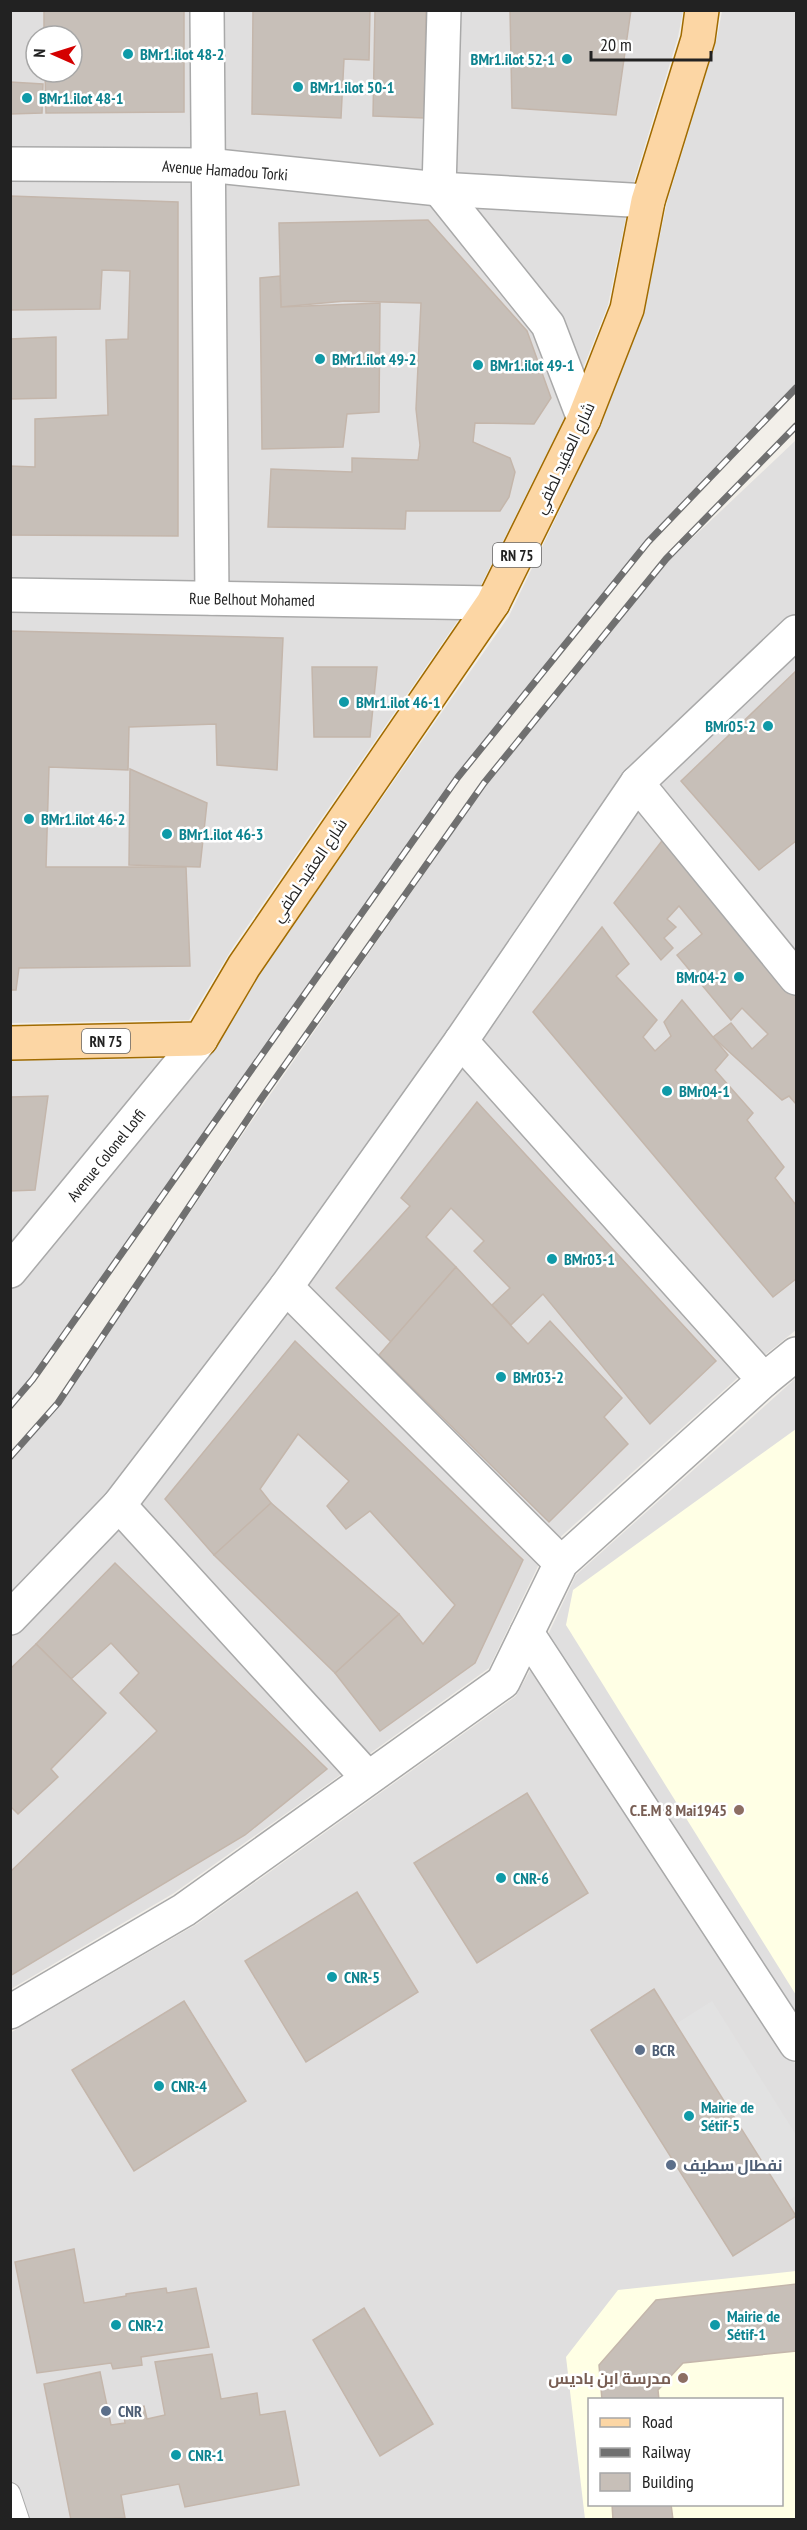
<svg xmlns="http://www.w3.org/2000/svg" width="807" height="2530" font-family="'PT Sans Narrow',Cairo,sans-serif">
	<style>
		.residential { fill: #e0dfdf; fill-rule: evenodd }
		.education { fill: #ffffe5; fill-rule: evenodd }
		.parking { fill: #e2e2e2 }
		.building { fill: #c7bfb8; stroke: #c4b6ab; stroke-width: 1.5 }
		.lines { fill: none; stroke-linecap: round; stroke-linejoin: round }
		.service-casing { stroke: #a9a9a9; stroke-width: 22 }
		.minor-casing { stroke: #a9a9a9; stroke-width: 36 }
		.tertiary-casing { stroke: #a9a9a9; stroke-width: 36 }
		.primary-casing { stroke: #a06b00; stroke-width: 36 }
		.service { stroke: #fff; stroke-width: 20 }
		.minor { stroke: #fff; stroke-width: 33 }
		.tertiary { stroke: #fff; stroke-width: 33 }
		.primary { stroke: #fcd6a4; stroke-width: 33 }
		.rail-casing { stroke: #707070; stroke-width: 7 }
		.rail { stroke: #fff; stroke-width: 4.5; stroke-dasharray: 14; stroke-linecap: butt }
		.culture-dot { fill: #0f9aa8; stroke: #fff; stroke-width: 2 }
		.education-dot { fill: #8d6e63; stroke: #fff; stroke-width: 2 }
		.service-dot { fill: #5c6f8a; stroke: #fff; stroke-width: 2 }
		.labels { text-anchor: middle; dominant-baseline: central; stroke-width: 5; stroke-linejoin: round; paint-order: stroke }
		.shield { fill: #fff; stroke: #646464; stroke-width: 1.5 }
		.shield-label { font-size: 15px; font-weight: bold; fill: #222 }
		.culture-label { font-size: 16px; font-weight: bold; fill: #0d838f; stroke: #fff; text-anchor: start }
		.street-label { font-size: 16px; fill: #222; stroke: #fff }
		.education-label { font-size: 16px; font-weight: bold; fill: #785e54; stroke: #fff; text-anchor: end }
		.service-label { font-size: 16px; font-weight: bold; fill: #4e5e75; stroke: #fff; text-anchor: start }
	</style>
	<rect width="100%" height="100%" fill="#f2efe9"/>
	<!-- residential -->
	<g class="residential">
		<path d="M11,11H194V154L11,153ZM36,36H72V72H36Z"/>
		<path d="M219,11H432L427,177L218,156Z"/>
		<path d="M456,11H683L678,37L632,188L451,178Z"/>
		<path d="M722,11H796V388L651,539L458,777L33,1379L11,1406V1288L202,1056L509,616L601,424L644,313L667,202L717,38Z"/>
		<path d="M11,177L195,179L200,586L11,583Z"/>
		<path d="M218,178L433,200L539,330L569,409L478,591L225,586Z"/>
		<path d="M465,203L627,212L608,305L580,376Z"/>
		<path d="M796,440V614L631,772L385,1128L111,1496L11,1601V1461L60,1404L249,1125L486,785L667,562Z"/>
		<path d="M10,608L463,613L233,947L189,1020L11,1023Z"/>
		<path d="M796,649V959L653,784Z"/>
		<path d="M637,802L796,997V1330L761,1358L476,1041Z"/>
		<path d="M169,1059L11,1254V1060Z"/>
		<path d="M462,1060L743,1373L556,1541L302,1287Z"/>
		<path d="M287,1305L541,1560L489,1668L365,1757L134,1505Z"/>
		<path d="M796,1378V2022L546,1639L576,1575Z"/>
		<path d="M119,1522L346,1771L174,1893L11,1989L10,1635Z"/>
		<path d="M533,1665L796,2065V2519H11L10,2033L197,1924L516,1696ZM590,2400H782V2504H590Z"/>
	</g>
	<!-- education -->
	<g class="education">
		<path d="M796,1429V1995L566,1625L573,1590Z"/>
		<path d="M796,2271V2519H585L566,2357L618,2290ZM590,2400H782V2504H590Z"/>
	</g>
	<!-- parking -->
	<path class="parking" d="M712,2001L796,2135V2196L788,2201L676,2024Z"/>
	<!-- building -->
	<g class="building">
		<path d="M44,10H184V112L46,113L45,72H72V36H44Z"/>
		<path d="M253,10H370L369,60L344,59L341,118L252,114Z"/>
		<path d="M375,10H426L424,118L373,116Z"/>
		<path d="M510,10H631L616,115L512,108Z"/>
		<path d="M10,82L43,84L42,113L10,114Z"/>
		<path d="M10,196L178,202V536L10,535V466L35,467V419L108,415L106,340L128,339L130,271L102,270L100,309L10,310Z"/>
		<path d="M428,220L527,331L551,398L534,424L475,423L473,442L510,458L515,472L509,497L500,511H406L405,529L268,527L271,469L352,472V458L418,460L420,445L416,409L421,303L345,301L281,307L279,223Z"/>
		<path d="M280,276L281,307L380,303L379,412L347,414L343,447L262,449L260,278Z"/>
		<path d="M56,337V398L10,399V339Z"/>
		<path d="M10,631L283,638L277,770L217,765L216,724L129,727L128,770L49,767L46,867H186L190,966L19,968L16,990H10Z"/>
		<path d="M312,667H377L370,737H314Z"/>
		<path d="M796,671V841L759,870L681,781Z"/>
		<path d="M130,769L207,803L200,867L129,865Z"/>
		<path d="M665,837L796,993V1104L789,1096L782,1100L713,1037L731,1023L752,1049L768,1034L742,1008L731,1020L677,955L702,934L679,906L667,919L676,927L664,938L673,948L661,960L614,903Z"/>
		<path d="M602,927L629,964L616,976L657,1020L643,1037L655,1051L671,1036L664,1022L682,1000L728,1055L715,1070L753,1113L747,1120L784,1167L775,1178L796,1205V1279L773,1297L533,1012Z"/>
		<path d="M48,1096L35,1190L10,1191V1097Z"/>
		<path d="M477,1102L716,1361L650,1424L543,1294L511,1325L492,1305L510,1288L474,1251L484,1241L451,1208L426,1237L456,1267L391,1342L336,1288L410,1206L401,1198Z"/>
		<path d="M456,1267L528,1344L550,1321L622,1398L604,1417L628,1444L549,1522L379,1355Z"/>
		<path d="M295,1341L523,1560L475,1663L380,1731L335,1673L399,1614L423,1644L455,1605L370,1511L346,1529L327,1506L349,1481L298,1434L260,1489L275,1508L214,1555L165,1499Z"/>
		<path d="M271,1503L399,1614L335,1673L214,1555Z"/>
		<path d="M115,1563L327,1769L245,1835L10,1976V1872L157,1731L120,1693L139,1673L111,1643L71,1679L36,1644Z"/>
		<path d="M36,1644L106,1713L51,1769L58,1777L18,1814L10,1806V1669Z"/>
		<path d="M527,1793L588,1893L477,1963L414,1863Z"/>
		<path d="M357,1892L418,1992L306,2062L245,1961Z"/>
		<path d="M654,1989L796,2216L733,2256L591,2030Z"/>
		<path d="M184,2001L246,2101L134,2171L72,2070Z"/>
		<path d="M74,2249L84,2303L126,2296V2294L166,2288L167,2293L196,2288L209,2347L141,2357L142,2365L113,2369L111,2363L37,2373L15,2262Z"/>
		<path d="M796,2284V2351L683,2363L658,2390L659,2400H602L599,2365L656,2300Z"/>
		<path d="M364,2308L433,2424L380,2456L313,2340Z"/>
		<path d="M212,2354L221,2399L257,2393L260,2415L285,2411L299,2485L185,2507L179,2484L121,2495L125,2518L71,2520L44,2384L100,2372L111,2425L125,2423L123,2410L144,2406L147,2419L165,2415L155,2362Z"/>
		<path d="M612,2504H671L673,2520H613Z"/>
	</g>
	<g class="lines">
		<defs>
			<path id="service" d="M10,2493L19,2520"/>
			<g id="minor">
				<path d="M207,10L212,598"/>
				<path d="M444,10L439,189L548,325L584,419"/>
				<path d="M10,164L207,165L439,189L648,201"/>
				<path d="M10,595L493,603"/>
				<path d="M637,783L796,978"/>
				<path d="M461,1041L764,1380"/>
				<path d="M10,1271L201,1039"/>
				<path d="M286,1287L561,1563"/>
				<path d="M119,1505L368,1778"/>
				<path d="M10,1618L119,1505L286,1287L461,1041L637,783L796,632"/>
				<path d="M527,1633L796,2044"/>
			</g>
			<path id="tertiary" d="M10,2012L184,1910L503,1682L561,1563L764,1380L796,1354"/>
			<path id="primary" d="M10,1043L201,1039L244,966L493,603L584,419L627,309L648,201L698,39L702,10"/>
		</defs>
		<!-- service casing -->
		<use href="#service" class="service-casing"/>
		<!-- minor casing -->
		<use href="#minor" class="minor-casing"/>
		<!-- tertiary casing -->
		<use href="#tertiary" class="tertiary-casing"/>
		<!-- primary casing -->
		<use href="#primary" class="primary-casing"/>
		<!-- service -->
		<use href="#service" class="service"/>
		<!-- minor -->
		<use href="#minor" class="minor"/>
		<!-- tertiary -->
		<use href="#tertiary" class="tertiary"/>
		<!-- primary -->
		<use href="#primary" class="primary"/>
		<defs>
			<g id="rail">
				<path d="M10,1406L33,1379L458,777L648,542L796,388"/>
				<path d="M10,1457L58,1403L261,1099L484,783L666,559L796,426"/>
			</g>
		</defs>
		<!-- rail casing -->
		<use href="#rail" class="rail-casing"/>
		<!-- rail -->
		<use href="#rail" class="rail"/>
	</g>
	<!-- markers -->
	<g class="culture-dot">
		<circle cx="128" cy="54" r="6"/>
		<circle cx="567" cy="59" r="6"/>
		<circle cx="298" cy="87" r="6"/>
		<circle cx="27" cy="98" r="6"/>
		<circle cx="320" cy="359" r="6"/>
		<circle cx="478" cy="365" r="6"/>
		<circle cx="344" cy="702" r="6"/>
		<circle cx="768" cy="726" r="6"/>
		<circle cx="29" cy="819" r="6"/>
		<circle cx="167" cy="834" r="6"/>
		<circle cx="739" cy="977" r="6"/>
		<circle cx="667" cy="1091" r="6"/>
		<circle cx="552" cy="1259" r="6"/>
		<circle cx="501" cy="1377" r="6"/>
		<circle cx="501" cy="1878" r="6"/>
		<circle cx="332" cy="1977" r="6"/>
		<circle cx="159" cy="2086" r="6"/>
		<circle cx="689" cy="2116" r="6"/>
		<circle cx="116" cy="2325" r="6"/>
		<circle cx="715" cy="2325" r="6"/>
		<circle cx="176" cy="2455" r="6"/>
	</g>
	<g class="education-dot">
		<circle cx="739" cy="1810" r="6"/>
		<circle cx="683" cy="2378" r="6"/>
	</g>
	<g class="service-dot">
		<circle cx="640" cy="2050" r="6"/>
		<circle cx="671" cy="2165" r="6"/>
		<circle cx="106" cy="2411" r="6"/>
	</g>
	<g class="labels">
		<!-- shield labels -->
		<g class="shield">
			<rect x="493" y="543" width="48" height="24" rx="4.5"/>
			<rect x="82" y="1029" width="48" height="24" rx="4.5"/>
		</g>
		<g class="shield-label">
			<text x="517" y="555">RN 75</text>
			<text x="106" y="1041">RN 75</text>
		</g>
		<!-- culture labels -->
		<g class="culture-label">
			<text x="140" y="54">BMr1.ilot 48-2</text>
			<text x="555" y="59" text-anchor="end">BMr1.ilot 52-1</text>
			<text x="310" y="87">BMr1.ilot 50-1</text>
			<text x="39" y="98">BMr1.ilot 48-1</text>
			<text x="332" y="359">BMr1.ilot 49-2</text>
			<text x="490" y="365">BMr1.ilot 49-1</text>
			<text x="356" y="702">BMr1.ilot 46-1</text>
			<text x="756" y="726" text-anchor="end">BMr05-2</text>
			<text x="41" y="819">BMr1.ilot 46-2</text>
			<text x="179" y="834">BMr1.ilot 46-3</text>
			<text x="727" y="977" text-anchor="end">BMr04-2</text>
			<text x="679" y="1091">BMr04-1</text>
			<text x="564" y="1259">BMr03-1</text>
			<text x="513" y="1377">BMr03-2</text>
			<text x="513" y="1878">CNR-6</text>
			<text x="344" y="1977">CNR-5</text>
			<text x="171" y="2086">CNR-4</text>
			<text x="701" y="2107">Mairie de<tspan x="701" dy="18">Sétif-5</tspan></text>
			<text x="727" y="2316">Mairie de<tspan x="727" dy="18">Sétif-1</tspan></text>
			<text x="128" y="2325">CNR-2</text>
			<text x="188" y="2455">CNR-1</text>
		</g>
		<!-- street labels -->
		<g class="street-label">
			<text transform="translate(225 170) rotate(4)">Avenue Hamadou Torki</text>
			<text transform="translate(564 458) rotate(-65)">شارع العقيد لطفي</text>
			<text transform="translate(252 599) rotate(1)">Rue Belhout Mohamed</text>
			<text transform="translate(309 870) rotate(-56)">شارع العقيد لطفي</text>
			<text transform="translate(106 1155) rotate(-51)">Avenue Colonel Lotfi</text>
		</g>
		<!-- education labels -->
		<g class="education-label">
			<text x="727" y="1810">C.E.M 8 Mai1945</text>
			<text x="671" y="2378">مدرسة ابن باديس</text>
		</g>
		<!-- service labels -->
		<g class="service-label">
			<text x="652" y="2050">BCR</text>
			<text x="683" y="2165">نفطال سطيف</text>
			<text x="118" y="2411">CNR</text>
		</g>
	</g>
	<!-- border -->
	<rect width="807" height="2530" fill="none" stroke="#222222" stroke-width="24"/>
	<!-- legend -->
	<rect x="588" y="2398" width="195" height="108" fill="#ffffff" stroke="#a7a7a7" stroke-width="1.5"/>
	<rect x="600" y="2418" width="30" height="9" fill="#fcd6a4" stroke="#a7a7a7" stroke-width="1.5"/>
	<text x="642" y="2428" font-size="18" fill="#222222">Road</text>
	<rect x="600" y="2448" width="30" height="9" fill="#707070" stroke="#a7a7a7" stroke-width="1.5"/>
	<text x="642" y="2458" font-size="18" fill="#222222">Railway</text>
	<rect x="600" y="2473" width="30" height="18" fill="#c7bfb8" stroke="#a7a7a7" stroke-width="1.5"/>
	<text x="642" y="2488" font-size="18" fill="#222222">Building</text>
	<!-- north arrow -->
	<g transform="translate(54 54) rotate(273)"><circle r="28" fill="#ffffff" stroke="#a7a7a7" stroke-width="1.5"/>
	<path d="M0-4.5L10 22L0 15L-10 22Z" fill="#d40000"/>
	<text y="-9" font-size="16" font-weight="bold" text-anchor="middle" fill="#222222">N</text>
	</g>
	<!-- scale -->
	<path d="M591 51v9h120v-9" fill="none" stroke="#222222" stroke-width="3"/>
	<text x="600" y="51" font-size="18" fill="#222222" stroke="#ffffff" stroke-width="4.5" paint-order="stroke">20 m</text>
</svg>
